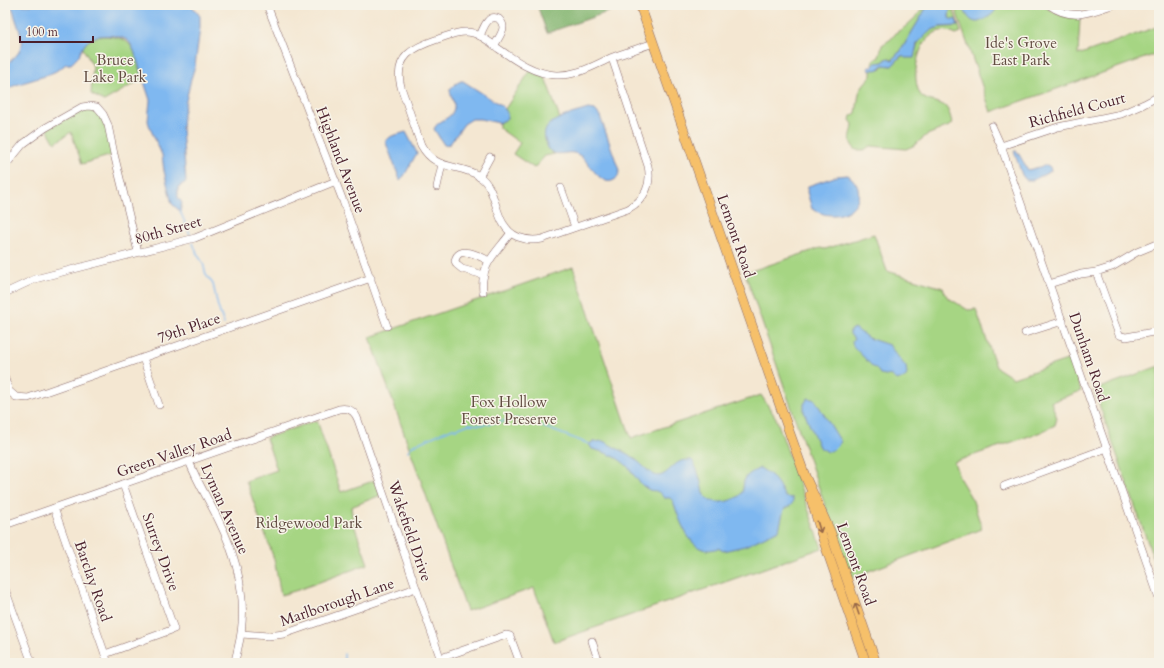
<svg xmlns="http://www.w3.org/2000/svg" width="1164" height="668" font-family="Cardo,serif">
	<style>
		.green { fill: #a6d583; stroke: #787a57 }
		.forest { fill: #84b671; stroke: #676a4e }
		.water { fill: #7fb8f0; stroke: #646c8e }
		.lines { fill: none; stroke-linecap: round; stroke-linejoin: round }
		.stream { stroke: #7fb8f0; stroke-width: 1.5 }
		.minor-casing { stroke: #866565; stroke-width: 8 }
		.major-casing { stroke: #866565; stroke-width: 10 }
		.minor { stroke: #fff; stroke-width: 7 }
		.major { stroke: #f6c06b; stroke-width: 9 }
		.oneway { stroke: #976748 }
		.labels { text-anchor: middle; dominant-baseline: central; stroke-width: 3; stroke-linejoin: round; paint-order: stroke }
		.park-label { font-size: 15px; fill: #614c41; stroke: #f7f3e8 }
		.street-label { font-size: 15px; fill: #4a1f2b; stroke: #f7f3e8 }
	</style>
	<rect width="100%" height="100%" fill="#f7f3e8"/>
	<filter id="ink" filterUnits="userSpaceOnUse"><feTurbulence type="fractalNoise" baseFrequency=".025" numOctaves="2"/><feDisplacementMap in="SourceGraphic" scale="8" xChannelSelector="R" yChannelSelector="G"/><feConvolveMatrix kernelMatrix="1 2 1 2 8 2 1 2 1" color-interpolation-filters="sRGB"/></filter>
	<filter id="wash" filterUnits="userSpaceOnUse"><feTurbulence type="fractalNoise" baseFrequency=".012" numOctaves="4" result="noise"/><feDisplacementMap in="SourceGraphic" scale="16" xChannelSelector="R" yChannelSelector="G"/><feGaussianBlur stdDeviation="0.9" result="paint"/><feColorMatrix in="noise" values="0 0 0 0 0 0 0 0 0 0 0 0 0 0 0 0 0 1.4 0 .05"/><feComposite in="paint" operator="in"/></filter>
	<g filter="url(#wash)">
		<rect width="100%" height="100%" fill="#f4e7d2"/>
		<!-- green -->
		<g class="green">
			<path d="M924,5H928L900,52L897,54L893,60L890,58L886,59L883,62L873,65L874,60L879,57L882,45L891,39L897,32L905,27L918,15Z"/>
			<path d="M950,5H952L961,32L956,34C948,30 941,29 933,34C917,44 911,78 920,94C925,102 938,101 945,106C949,110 951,118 952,123L949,126L927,135L913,146L906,149L870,146L864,150H856C846,140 852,136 853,124L850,120L851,116L856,113L859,93L863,85L871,76V70L880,69L883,65L892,66L900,58L901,56L915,55C916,41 927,29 942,27C947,27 953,27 958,26L957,21L949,19Z"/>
			<path d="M954,5H1043C1055,14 1065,17 1080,18L1078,55L1159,26V53L991,112Z"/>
			<path d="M100,36C136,36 134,50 142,79L104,101L91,94L93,66L82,47L89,40Z"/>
			<path d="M530,71L545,77L560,119L557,120L551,152L555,154L545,156L534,168L513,154L520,143L499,128V123L505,120L507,118L505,109Z"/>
			<path d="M88,110C107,111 108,140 112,155L82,164L71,132L55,143L47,129L81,111Z"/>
			<path d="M874,234L887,271L943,288L947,297L968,310L976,309L996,367L1013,378L1070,359L1081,391L1051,402L1057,418L1055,425L1041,432L954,462L960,479L973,501L982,529L850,578L745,273L820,248L825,249Z"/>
			<path d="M573,267L631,438L761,395L776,418L822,548L554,642L534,588L467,611L370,337Z"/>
			<path d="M1159,366V574L1094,390Z"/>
			<path d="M317,420L341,492L376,480L381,495L351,507L353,522L368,564L298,590L281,595L274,559L246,481L277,470L266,438Z"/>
		</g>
		<!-- forest -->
		<path class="forest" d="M537,5H628L547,33Z"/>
		<!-- water -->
		<g class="water">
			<path d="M11,5H191L200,16V28L195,66L191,79L183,114L182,129L186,182L178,187V197L182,203L180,211L172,204L164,171L162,155L150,128L148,121L150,100L134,51C132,47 130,42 127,40C116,34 96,33 87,42C83,46 82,50 79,55C77,59 73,62 71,64H66C53,76 33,79 16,85C13,86 9,89 5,90V65C26,50 24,43 16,20C14,15 14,10 11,5Z"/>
			<path d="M928,5H950L949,18L953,20L956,19L958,26L940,27L934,29L928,33L917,44L914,58H905L903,56H901L892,66L883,65C879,70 875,71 868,69L869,67H872L875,63L883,62L888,58L893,60L897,54L900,52Z"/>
			<path d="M962,5H995C996,8 996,9 995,11C993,15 980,23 976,22C968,21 965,11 962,5Z"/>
			<path d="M461,81H463L502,106L507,112V118L505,120L499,123L480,119H472L464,124L450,144L444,145L434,129C438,119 452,120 454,108C455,102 450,96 450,89L455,84Z"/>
			<path d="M588,109L595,110L600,116L619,170C619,174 618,178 614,180C601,188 589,161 579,155C570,149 559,157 552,152C548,150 546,144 545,139C540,119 574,114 588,109Z"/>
			<path d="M406,132L417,153L404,176L400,180L386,143V140L392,136Z"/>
			<path d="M1014,151H1017L1028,170L1047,165L1050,167L1051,171L1033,180H1026L1022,175Z"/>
			<path d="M848,175C870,191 855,217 830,215C824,215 818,212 812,209L807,192L808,186L837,176Z"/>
			<path d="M855,328L868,338L889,345L906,367L907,374L905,378L896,380L892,376L880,374L876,368L873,367L853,346L852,342L854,339L850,334V330Z"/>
			<path d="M808,398L815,400L841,442L833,450L828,452L819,447L804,412V404Z"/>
			<path d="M603,441L635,458L636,460C642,464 647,471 653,474C663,481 671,466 679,462C683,460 688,460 692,460C697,468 699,475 701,483C702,486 702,490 703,493C709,506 729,503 739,496C745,491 742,484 745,479C748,473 755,471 760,468L771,475L778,484L785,497L793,498C793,505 791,506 784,509L779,530L745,546L723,551L718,548C715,549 711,550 708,550C688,550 678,515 673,501L670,498H664C655,486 654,494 646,488C638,483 634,474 628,467C619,457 605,452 592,449L589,444L593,442Z"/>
		</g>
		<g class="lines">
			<!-- stream -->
			<g class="stream">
				<path d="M180,211L190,234"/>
				<path d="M193,243L197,254L203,263L206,275L213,284L218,307L224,324"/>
				<path d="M408,451L411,447L416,444L453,428L456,429L469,424L481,425L515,419L525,420L589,444"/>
				<path d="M344,663V654"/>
			</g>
		</g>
	</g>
	<g filter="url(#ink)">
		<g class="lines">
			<defs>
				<g id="minor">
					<path d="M267,5L343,201L387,326"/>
					<path d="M1049,5C1071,21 1089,13 1112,5"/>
					<path d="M480,36C483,29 488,13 499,19C501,21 503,24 503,27C503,33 497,40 495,45"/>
					<path d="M612,58L648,166C652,184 645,200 628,209L542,239C533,241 526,240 518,237C492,226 500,190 479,176C458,163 436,172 421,145L401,87C393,56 414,47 438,39C450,35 461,30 473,33C483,36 491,43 499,49C516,61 535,74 556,75C578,76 594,65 613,57C627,52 640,48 653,43"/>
					<path d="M992,126L1001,146L1159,598"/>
					<path d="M1001,146L1058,127L1121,114L1144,104L1159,96"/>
					<path d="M5,166L23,144L45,128L82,107L89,106L97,107L103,114L108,125L114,154L138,252"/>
					<path d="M479,177L490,157"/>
					<path d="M437,187L442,164"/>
					<path d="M561,188L575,227"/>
					<path d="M1159,243L1137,252L1112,267L1096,272L1119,335L1126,337L1159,331"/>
					<path d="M484,275L462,269L457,265L455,261C458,244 480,256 489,261"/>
					<path d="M1049,284L1081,274L1096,272"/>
					<path d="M483,292C480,265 495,254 510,234"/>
					<path d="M5,293L35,279L195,238L336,181"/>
					<path d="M1025,333L1063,321"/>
					<path d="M143,358L159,405"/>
					<path d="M5,379L9,391L16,397L28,398L371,278"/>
					<path d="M189,461C197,482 209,500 219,521C238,560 249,605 238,648C237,653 236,658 234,663"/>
					<path d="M1004,486L1107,448"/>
					<path d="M54,508L108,663"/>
					<path d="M5,525L339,409C348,407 355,411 358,420L442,663"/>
					<path d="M5,589L32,663"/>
					<path d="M242,634L268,636L284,634L416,588"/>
					<path d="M592,641L599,663"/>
					<path d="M105,654L174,629L123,484"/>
					<path d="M441,658L506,635L510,636L520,663"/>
				</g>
				<g id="major">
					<path d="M640,5L784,417L805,476L830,531L876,663"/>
					<path d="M810,495L823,539L866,663"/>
				</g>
			</defs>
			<!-- minor casing -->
			<use href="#minor" class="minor-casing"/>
			<!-- major casing -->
			<use href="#major" class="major-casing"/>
			<!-- minor -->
			<use href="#minor" class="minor"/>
			<!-- major -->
			<use href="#major" class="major"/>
		</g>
		<!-- one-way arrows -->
		<defs><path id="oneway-shaft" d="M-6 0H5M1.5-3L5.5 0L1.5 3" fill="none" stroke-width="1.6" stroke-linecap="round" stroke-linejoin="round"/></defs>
		<g class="oneway">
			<use href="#oneway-shaft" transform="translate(819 527) rotate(73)"/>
			<use href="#oneway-shaft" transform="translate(857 609) rotate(-109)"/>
		</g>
	</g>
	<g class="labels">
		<!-- park labels -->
		<g class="park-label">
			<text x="1021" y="43">Ide's Grove<tspan x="1021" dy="17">East Park</tspan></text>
			<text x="115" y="60">Bruce<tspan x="115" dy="17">Lake Park</tspan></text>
			<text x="509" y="402">Fox Hollow<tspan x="509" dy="17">Forest Preserve</tspan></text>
			<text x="309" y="523">Ridgewood Park</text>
		</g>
		<!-- street labels -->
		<g class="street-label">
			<text transform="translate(1077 110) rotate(-15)">Richfield Court</text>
			<text transform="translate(341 160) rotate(69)">Highland Avenue</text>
			<text transform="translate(168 230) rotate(-16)">80th Street</text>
			<text transform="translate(736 236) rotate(71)">Lemont Road</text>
			<text transform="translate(189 328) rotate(-19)">79th Place</text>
			<text transform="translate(1089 357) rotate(71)">Dunham Road</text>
			<text transform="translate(174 453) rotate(-19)">Green Valley Road</text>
			<text transform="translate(225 509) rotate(66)">Lyman Avenue</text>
			<text transform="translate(410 531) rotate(71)">Wakefield Drive</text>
			<text transform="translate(161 552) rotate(70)">Surrey Drive</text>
			<text transform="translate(856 564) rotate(70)">Lemont Road</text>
			<text transform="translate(93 581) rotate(71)">Barclay Road</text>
			<text transform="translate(337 602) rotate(-19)">Marlborough Lane</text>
		</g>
	</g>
	<!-- margin -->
	<rect width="1164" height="668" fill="none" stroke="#f7f3e8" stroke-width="20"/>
	<!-- scale -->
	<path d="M20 36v6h73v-6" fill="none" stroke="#4a1f2b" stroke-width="2"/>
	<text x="26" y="36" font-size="12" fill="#4a1f2b" stroke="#f7f3e8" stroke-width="3" paint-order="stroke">100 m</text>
</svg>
